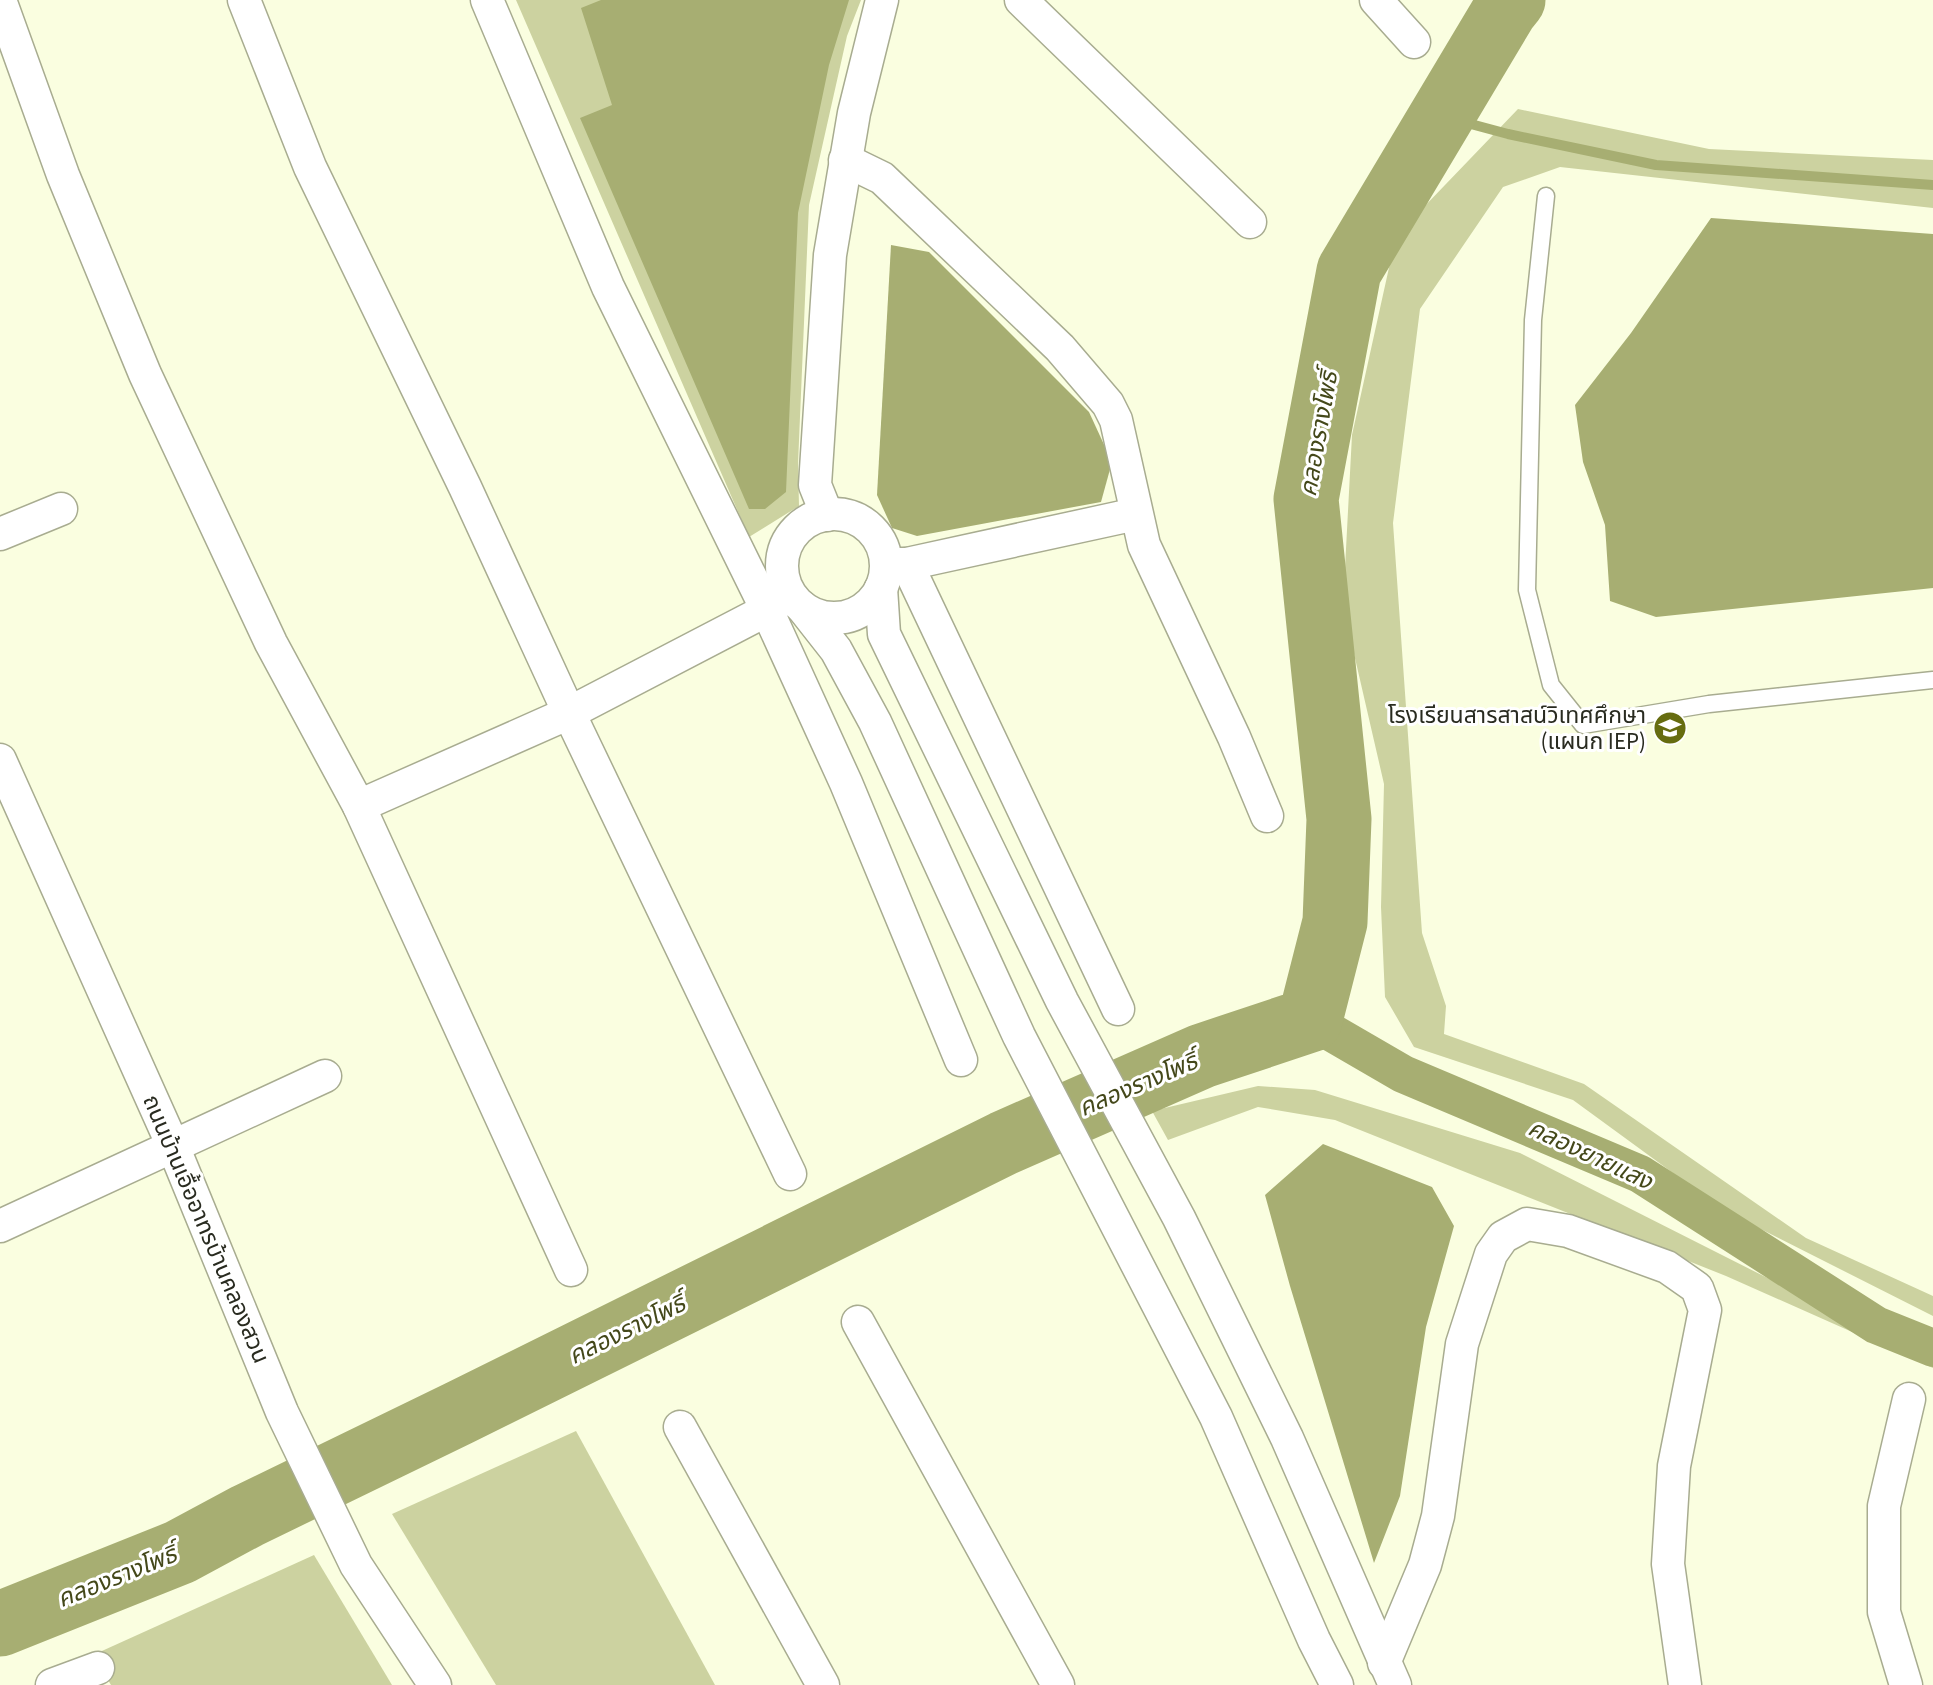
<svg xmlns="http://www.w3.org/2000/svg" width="1933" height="1685" font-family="'Source Sans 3','Noto Sans Thai',sans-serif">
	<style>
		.green { fill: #ccd2a0 }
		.water { fill: #a7ae72 }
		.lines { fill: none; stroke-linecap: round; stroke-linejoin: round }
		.stream { stroke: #a7ae72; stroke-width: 10 }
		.canal { stroke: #a7ae72; stroke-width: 38 }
		.river { stroke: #a7ae72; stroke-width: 65 }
		.service-casing { stroke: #a8ac90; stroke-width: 19 }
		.minor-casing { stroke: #a8ac90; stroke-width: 35 }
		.service { stroke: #fff; stroke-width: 16 }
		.minor { stroke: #fff; stroke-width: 32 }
		.labels { text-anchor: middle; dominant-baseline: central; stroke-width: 6; stroke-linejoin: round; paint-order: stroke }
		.poi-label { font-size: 23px; fill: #292b20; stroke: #fff; text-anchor: end }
		.street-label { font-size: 23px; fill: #292b20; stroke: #fff }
		.water-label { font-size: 24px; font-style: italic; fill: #44481a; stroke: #fff }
	</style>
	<rect width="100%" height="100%" fill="#fafee0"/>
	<!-- green -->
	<g class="green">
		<path d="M516,0H861L847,36L809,205L798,464L799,506L749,537Z"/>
		<path d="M1518,109L1709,149L1933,160V208L1560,167L1503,187L1420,309L1393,523L1422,933L1446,1006L1444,1034L1584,1084L1806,1238L1933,1296V1316L1725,1211L1573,1100L1414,1047L1385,997L1381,907L1384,784L1343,606L1352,435L1396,236Z"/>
		<path d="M1258,1086L1315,1090L1520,1153L1819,1304L1933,1351V1368L1726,1276L1335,1120L1258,1107L1168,1140L1152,1111Z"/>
		<path d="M576,1431L715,1685H496L392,1514Z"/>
		<path d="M314,1555L392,1685H111L93,1655Z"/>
	</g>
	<!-- water -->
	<g class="water">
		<path d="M601,0H849L829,65L798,213L786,492L765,509H749L580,118L612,105L581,8Z"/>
		<path d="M1711,218L1933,234V588L1656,617L1610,601L1605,525L1583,462L1575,405L1631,333Z"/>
		<path d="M891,245L929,252L1089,412L1112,462L1101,502L917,536L892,528L877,495Z"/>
		<path d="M1323,1144L1432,1187L1454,1226L1426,1327L1400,1496L1374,1563L1290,1286L1265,1195Z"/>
	</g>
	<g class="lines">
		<!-- stream -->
		<path class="stream" d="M1441,116L1508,134L1656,165L1933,185"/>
		<!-- canal -->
		<path class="canal" d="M1310,1020L1403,1074L1640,1174L1876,1325L1933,1348"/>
		<!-- river -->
		<path class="river" d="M0,1624L180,1552L247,1516L459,1413L1004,1143L1202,1056L1310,1020L1335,922L1339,819L1306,499L1349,271L1505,10L1513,0"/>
		<defs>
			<path id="service" d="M1546,196L1533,320L1527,590L1551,685L1583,725L1709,704L1933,680"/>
			<g id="minor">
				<path d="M0,0L63,175L145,374L271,643L359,806L571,1270"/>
				<path d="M244,0L310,167L465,487L569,713L790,1174"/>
				<path d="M487,0L608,287L767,610L846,783L961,1060"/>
				<path d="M1021,0L1250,222"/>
				<path d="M1376,0L1414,42"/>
				<path d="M845,160L882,178L1060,348L1108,404L1116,420L1144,545L1234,737L1267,816"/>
				<circle cx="834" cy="566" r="52"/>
				<path d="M827,515L815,485L830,255L854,113L882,0"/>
				<path d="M0,534L61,509"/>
				<path d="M888,564H907L1136,514"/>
				<path d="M907,564L1118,1009"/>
				<path d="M881,588L884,634L1062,1001L1179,1218L1287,1438L1395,1685"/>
				<path d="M803,608L836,650L875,722L1019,1036L1216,1417L1314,1640L1337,1685"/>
				<path d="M0,760L173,1146L282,1412L356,1565L435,1685"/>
				<path d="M359,806L569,713L767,610L782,600"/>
				<path d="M0,1226L325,1076"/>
				<path d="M858,1322L1058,1685"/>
				<path d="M680,1427L823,1685"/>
				<path d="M1384,1663L1425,1565L1438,1516L1462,1344L1491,1254L1503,1237L1527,1224L1568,1231L1667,1267L1697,1288L1705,1310L1674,1466L1668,1564L1685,1685"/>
				<path d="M52,1685L98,1668"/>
				<path d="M1906,1685L1884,1612V1506L1909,1399"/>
			</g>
		</defs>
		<!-- service casing -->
		<use href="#service" class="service-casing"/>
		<!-- minor casing -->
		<use href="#minor" class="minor-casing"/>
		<!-- service -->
		<use href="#service" class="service"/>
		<!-- minor -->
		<use href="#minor" class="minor"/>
	</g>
	<!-- icons -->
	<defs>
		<symbol id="school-disc" viewBox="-11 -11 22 22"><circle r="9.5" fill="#666c10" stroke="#fff"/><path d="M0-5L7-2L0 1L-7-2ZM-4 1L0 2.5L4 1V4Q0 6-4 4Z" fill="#fff"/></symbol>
	</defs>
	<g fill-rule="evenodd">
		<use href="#school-disc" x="1651" y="709" width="38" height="38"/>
	</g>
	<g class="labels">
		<!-- poi labels -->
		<g class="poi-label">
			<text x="1646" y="715">โรงเรียนสารสาสน์วิเทศศึกษา<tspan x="1646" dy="26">(แผนก IEP)</tspan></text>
		</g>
		<!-- street labels -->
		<g class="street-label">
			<text transform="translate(206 1229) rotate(67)">ถนนบ้านเอื้ออาทรบ้านคลองสวน</text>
		</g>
		<!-- water labels -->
		<g class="water-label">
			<text transform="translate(1319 434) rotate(-80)">คลองรางโพธิ์</text>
			<text transform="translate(1138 1085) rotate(-23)">คลองรางโพธิ์</text>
			<text transform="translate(1590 1155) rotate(25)">คลองยายแสง</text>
			<text transform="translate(627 1330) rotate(-26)">คลองรางโพธิ์</text>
			<text transform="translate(117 1577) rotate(-22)">คลองรางโพธิ์</text>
		</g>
	</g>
</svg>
